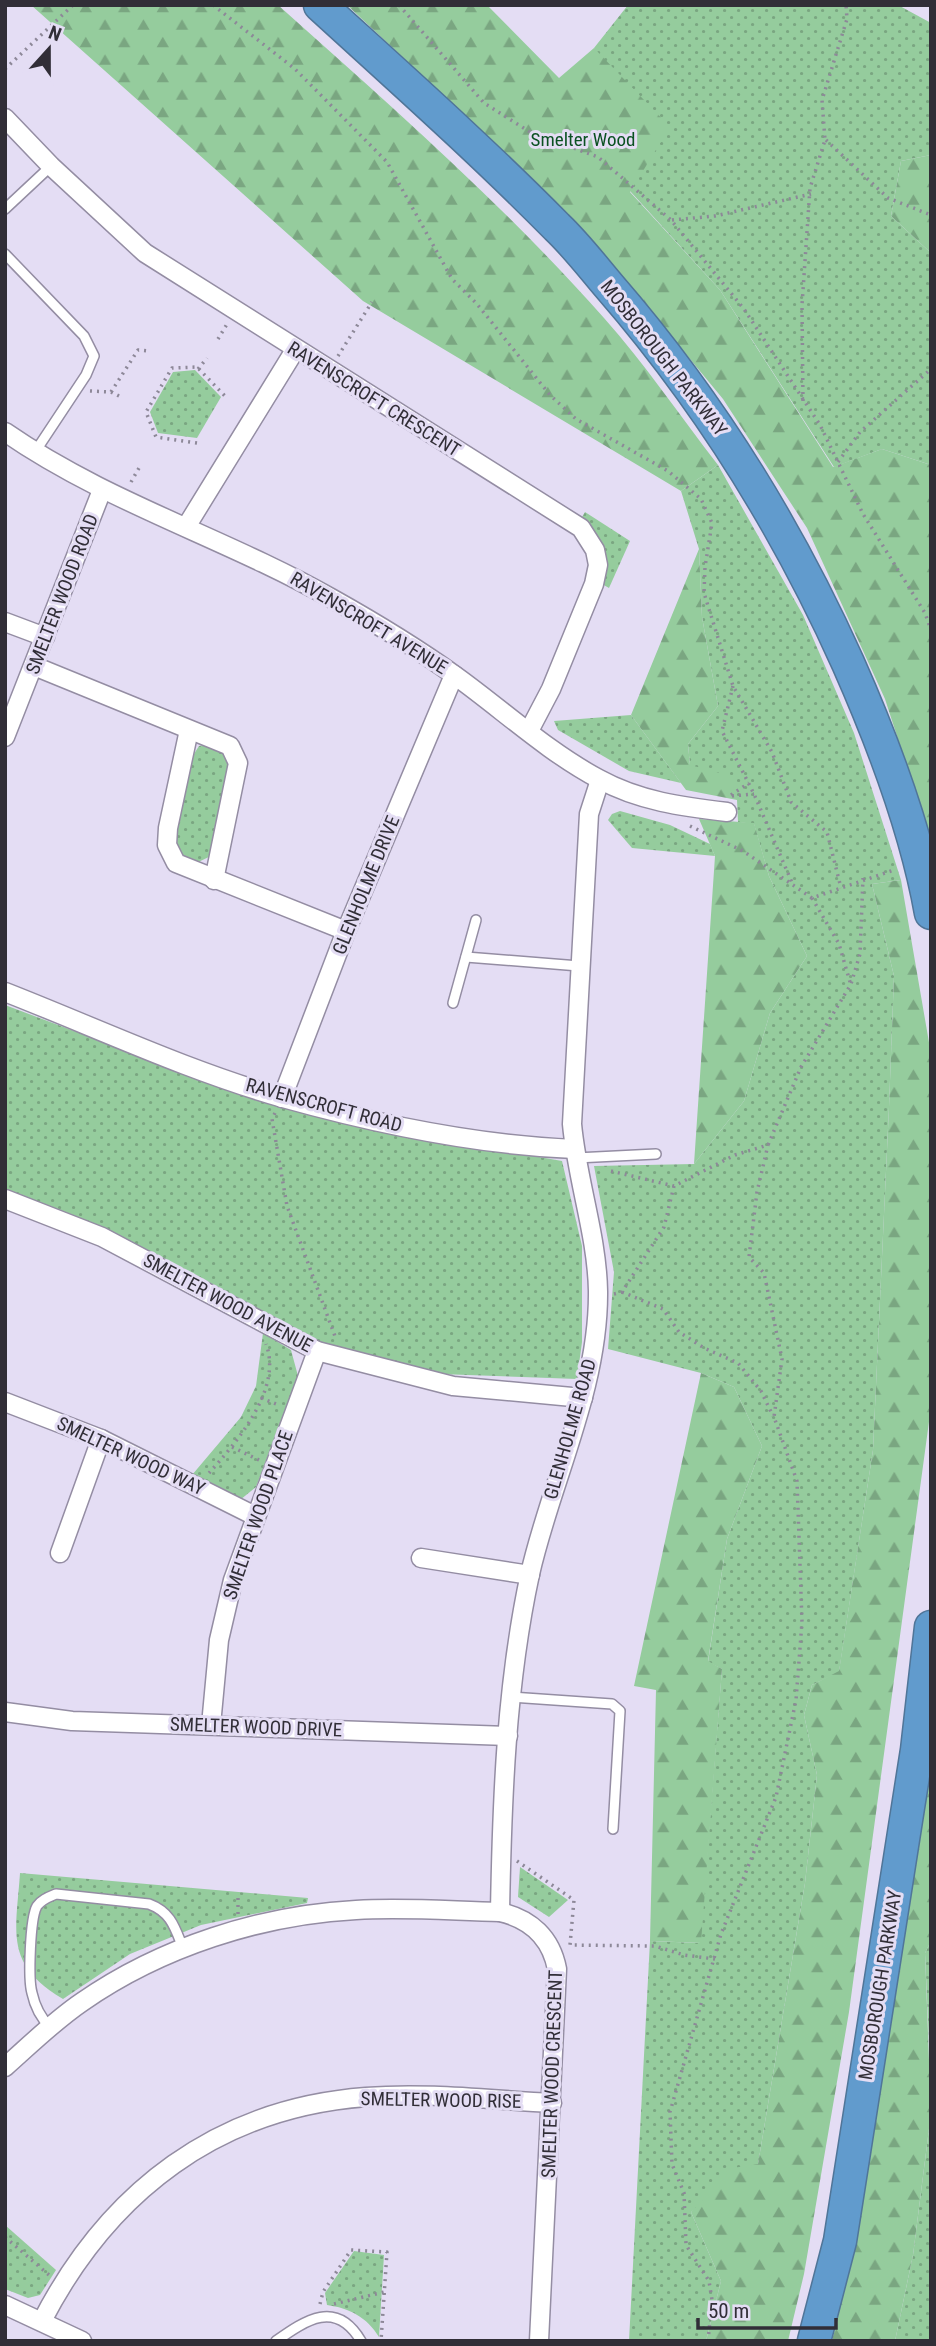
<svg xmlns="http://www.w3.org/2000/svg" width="936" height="2346" font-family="'Roboto Condensed',sans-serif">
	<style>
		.green { fill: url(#green-dots) }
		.forest { fill: url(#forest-firs) }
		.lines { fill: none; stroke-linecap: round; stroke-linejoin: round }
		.lane-casing { stroke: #948da3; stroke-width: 12 }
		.street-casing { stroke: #948da3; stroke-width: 21 }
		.highway-casing { stroke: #507598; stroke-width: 35 }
		.path { stroke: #8d8898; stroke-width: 3.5; stroke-dasharray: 2 5; stroke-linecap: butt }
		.lane { stroke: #fff; stroke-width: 9 }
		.street { stroke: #fff; stroke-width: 18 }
		.highway { stroke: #619bcd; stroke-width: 32 }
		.labels { text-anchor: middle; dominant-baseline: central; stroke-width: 6; stroke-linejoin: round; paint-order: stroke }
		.park-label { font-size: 19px; fill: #0a5121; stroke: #e4ddf4 }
		.street-label { font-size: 19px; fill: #312e37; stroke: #e4ddf4 }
	</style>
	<defs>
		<pattern id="green-dots" width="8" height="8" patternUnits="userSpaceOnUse" patternTransform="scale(1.75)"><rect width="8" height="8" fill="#95cc9d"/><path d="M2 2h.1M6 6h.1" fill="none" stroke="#7aa681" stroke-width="1.8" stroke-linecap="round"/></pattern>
		<pattern id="forest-firs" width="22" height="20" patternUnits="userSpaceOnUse" patternTransform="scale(1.75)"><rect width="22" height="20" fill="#95cc9d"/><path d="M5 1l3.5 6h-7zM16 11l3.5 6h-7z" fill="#7aa681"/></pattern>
	</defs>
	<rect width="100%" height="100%" fill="#e4ddf4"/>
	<!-- green -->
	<g class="green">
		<path d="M628,5H898L931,23V155L901,161L891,216L931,253V465L882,449L834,467L720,290L630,191L594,48Z"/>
		<path d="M195,370L221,397L197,438L158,433L150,412L173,372Z"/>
		<path d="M718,465L803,615L854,733L901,880L872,884L894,976L889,1107L873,1450L839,1672L812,1685L804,1715L817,1775L805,1883L758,2164L691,2212L721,2281L706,2341H629L650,1941L700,1943L722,1669L708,1662L727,1539L762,1446L734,1387L701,1373L608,1349L614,1272L594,1166L694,1164L744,1101L770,1013L807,956L769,876L754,824L738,822L737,800L690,766L688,744L718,706L702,617L699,549L681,491Z"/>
		<path d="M585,512L630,541L609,588L602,584L581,519Z"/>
		<path d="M631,715L681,783L629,771L558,730L554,721Z"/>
		<path d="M204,745L223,751L232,760L211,856L194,864L181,857L175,842L192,757L199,746Z"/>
		<path d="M620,811L670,825L710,844L715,856L632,848L608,820L612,814Z"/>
		<path d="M5,1005L215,1084L384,1130L562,1161L582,1246V1342L577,1379L440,1374L323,1344L156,1254L5,1190Z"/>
		<path d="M263,1333L291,1350L298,1376L256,1487L240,1500L192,1475L241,1417L256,1386Z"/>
		<path d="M520,1867L568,1900L549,1917L518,1897Z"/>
		<path d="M20,1873L308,1898L307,1903L201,1925L130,1954L63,1999C4,1964 16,1933 20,1873Z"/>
		<path d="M931,1941V2090L925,1953Z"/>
		<path d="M931,2113V2341H895L913,2255Z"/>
		<path d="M5,2225L56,2270L40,2295L28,2298L5,2289Z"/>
		<path d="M354,2251L384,2255L379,2337C367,2317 349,2308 327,2305L325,2293Z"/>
	</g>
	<!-- forest -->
	<g class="forest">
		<path d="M31,5H278C390,105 504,205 604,318C645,364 680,416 718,465L681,491L363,301Z"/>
		<path d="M347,5H487L559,78L594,48L670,127L630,192L720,290L833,467L882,449L931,465V841L885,699L807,528L723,399L599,249L494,143Z"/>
		<path d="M931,155V253L891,216L901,161Z"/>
		<path d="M699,549L702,617L718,706L688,744L690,765L731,776L737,800L686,790L631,715Z"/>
		<path d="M699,819L754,823L769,876L807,956L770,1013L744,1101L694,1164L715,856Z"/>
		<path d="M901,880L931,1054V1407L849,2012L804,2274L788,2341H706L721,2281L691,2212L733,2168L758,2164L805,1883L817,1775L804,1715L812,1685L839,1671L873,1450L889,1107L894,976L872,884Z"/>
		<path d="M701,1373L734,1387L762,1446L727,1539L708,1661L722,1669L701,1943L650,1941L656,1690L634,1686Z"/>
		<path d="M931,1733V1941L925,1953L931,2113L913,2255L895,2341H832C878,2141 903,1937 931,1733Z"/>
	</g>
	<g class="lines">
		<defs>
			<g id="lane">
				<path d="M5,209L51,166"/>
				<path d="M5,254L84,336L94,356L86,375L35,452"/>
				<path d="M466,957L579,966"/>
				<path d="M453,1003L476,920"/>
				<path d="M576,1158L656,1154"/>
				<path d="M511,1697L612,1704L620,1711L613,1829"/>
				<path d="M50,2027C40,2017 35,2007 32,1993C28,1979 30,1918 37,1906C42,1899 49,1897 56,1894L149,1904C171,1912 175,1928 183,1948"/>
				<path d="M276,2341C306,2320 336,2299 361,2341"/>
			</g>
			<g id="street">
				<path d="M5,118L51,166L145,253L581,528L595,550L598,565L594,584L551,689L529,731"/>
				<path d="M5,432C106,502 225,538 331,598C374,622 417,648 457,677C504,711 548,752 599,779C639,801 683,807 727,812"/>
				<path d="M186,527L295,350"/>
				<path d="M5,622L45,637"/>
				<path d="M34,666L230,746L238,763L214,880"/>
				<path d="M189,730L168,828L167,845L176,863L346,931"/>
				<path d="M5,737L102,490"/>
				<path d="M5,992C97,1028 188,1071 283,1098C376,1124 477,1145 574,1149"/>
				<path d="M282,1098L346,931L454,675"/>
				<path d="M5,1199L102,1237L317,1351L453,1386L583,1398"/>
				<path d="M5,1402L101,1439L255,1516"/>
				<path d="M60,1553L101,1439"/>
				<path d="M421,1558L530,1575"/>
				<path d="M5,1712L72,1721L508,1736"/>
				<path d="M211,1725L219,1640L233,1580L317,1351"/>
				<path d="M500,1912C502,1800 506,1685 530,1574C551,1481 599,1389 598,1291C597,1235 577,1180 572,1124L589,814L600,780"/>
				<path d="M5,2067C30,2045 54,2021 82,2002C161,1947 261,1915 356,1910C404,1907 452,1911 500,1912C531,1919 551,1938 557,1969L539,2341"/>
				<path d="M5,2305L82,2341"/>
				<path d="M42,2321C109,2191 218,2108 366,2097C428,2092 491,2100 552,2103"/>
			</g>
			<g id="highway">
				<path d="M320,5C400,78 481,150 557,227C576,245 592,266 609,286C708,400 786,525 848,663C883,742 916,828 931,913"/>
				<path d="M814,2341L840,2241L917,1750L931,1627"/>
			</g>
		</defs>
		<!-- lane casing -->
		<use href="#lane" class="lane-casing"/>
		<!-- street casing -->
		<use href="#street" class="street-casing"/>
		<!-- highway casing -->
		<use href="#highway" class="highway-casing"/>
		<!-- path -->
		<g class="path">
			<path d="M213,5L295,69L387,162L452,279L477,304L550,395L576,419L668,471L701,499L712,523L705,567L704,593L733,686L772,752L791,802L827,832L841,888"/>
			<path d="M399,5L484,103L530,132L598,157L671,220L744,309L820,425L863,514L925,613L931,630"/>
			<path d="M5,69L73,5"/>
			<path d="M826,140L888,198L931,215"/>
			<path d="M672,220L715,216L811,194"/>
			<path d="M218,339L227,324"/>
			<path d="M338,356L372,302"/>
			<path d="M198,369L207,358"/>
			<path d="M90,391L111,392L121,397"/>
			<path d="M111,392L138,350L148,351"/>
			<path d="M803,401L802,305L810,188L825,140L822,100L847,19L846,5"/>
			<path d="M197,443L156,437L146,412L172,368L197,367L225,396"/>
			<path d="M838,462L860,432L931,369"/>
			<path d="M131,482L139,468"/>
			<path d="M733,686L722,731L754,794L793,885"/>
			<path d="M731,795L749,783"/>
			<path d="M732,796L754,794"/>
			<path d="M690,826L743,851L812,898L894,870"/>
			<path d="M812,898L839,944L850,982"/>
			<path d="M275,1113L272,1119L287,1206L336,1339"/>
			<path d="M611,1171L674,1186L735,1155L768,1145L801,1067L851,984L860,954L863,878"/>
			<path d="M622,1292L663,1309L679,1332L704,1348L738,1363L761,1391L773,1416"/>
			<path d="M614,1294L622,1292L664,1227L674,1186"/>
			<path d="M261,1398L279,1405"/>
			<path d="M232,1447L259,1460"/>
			<path d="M209,1473C236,1443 283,1389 266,1344"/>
			<path d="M517,1861L574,1900L570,1945L655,1946L684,1955L715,1959"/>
			<path d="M238,1898V1914"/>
			<path d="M5,2237L49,2275"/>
			<path d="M320,2304L323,2292L351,2250L387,2252L381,2341"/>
			<path d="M334,2304L384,2292"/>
			<path d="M708,2341L712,2300L709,2281L686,2245L684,2193L672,2164L670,2112L721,1934L776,1797L796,1700L802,1622L797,1481L774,1417L782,1359L764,1273L749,1257L757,1192L768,1145"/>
		</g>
		<!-- lane -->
		<use href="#lane" class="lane"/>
		<!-- street -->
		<use href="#street" class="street"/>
		<!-- highway -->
		<use href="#highway" class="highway"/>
	</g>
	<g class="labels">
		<!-- park labels -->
		<g class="park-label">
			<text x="583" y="139">Smelter Wood</text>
		</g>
		<!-- street labels -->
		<g class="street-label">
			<text transform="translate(664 358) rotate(52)">MOSBOROUGH PARKWAY</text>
			<text transform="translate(374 399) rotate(32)">RAVENSCROFT CRESCENT</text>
			<text transform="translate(62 594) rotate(-69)">SMELTER WOOD ROAD</text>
			<text transform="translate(369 623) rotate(31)">RAVENSCROFT AVENUE</text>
			<text transform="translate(366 885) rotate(-68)">GLENHOLME DRIVE</text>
			<text transform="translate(324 1105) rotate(15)">RAVENSCROFT ROAD</text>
			<text transform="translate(228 1303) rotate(28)">SMELTER WOOD AVENUE</text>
			<text transform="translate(570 1429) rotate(-74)">GLENHOLME ROAD</text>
			<text transform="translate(131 1456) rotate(25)">SMELTER WOOD WAY</text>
			<text transform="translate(258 1515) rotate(-71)">SMELTER WOOD PLACE</text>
			<text transform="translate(256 1727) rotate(2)">SMELTER WOOD DRIVE</text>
			<text transform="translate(880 1985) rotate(-81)">MOSBOROUGH PARKWAY</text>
			<text transform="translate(552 2074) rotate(-88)">SMELTER WOOD CRESCENT</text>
			<text transform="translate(441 2100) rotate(1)">SMELTER WOOD RISE</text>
		</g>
	</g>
	<!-- border -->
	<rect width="936" height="2346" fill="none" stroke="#312e37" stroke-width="14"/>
	<!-- north arrow -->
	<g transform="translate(49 49) rotate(21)" stroke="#e4ddf4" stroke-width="5" paint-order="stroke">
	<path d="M0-5L12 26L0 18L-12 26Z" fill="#312e37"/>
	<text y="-10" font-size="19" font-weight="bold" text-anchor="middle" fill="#312e37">N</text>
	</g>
	<!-- scale -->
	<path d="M698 2318v10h138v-10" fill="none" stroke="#312e37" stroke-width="3.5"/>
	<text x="708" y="2318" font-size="21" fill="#312e37" stroke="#e4ddf4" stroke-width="5" paint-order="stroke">50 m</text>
</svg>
